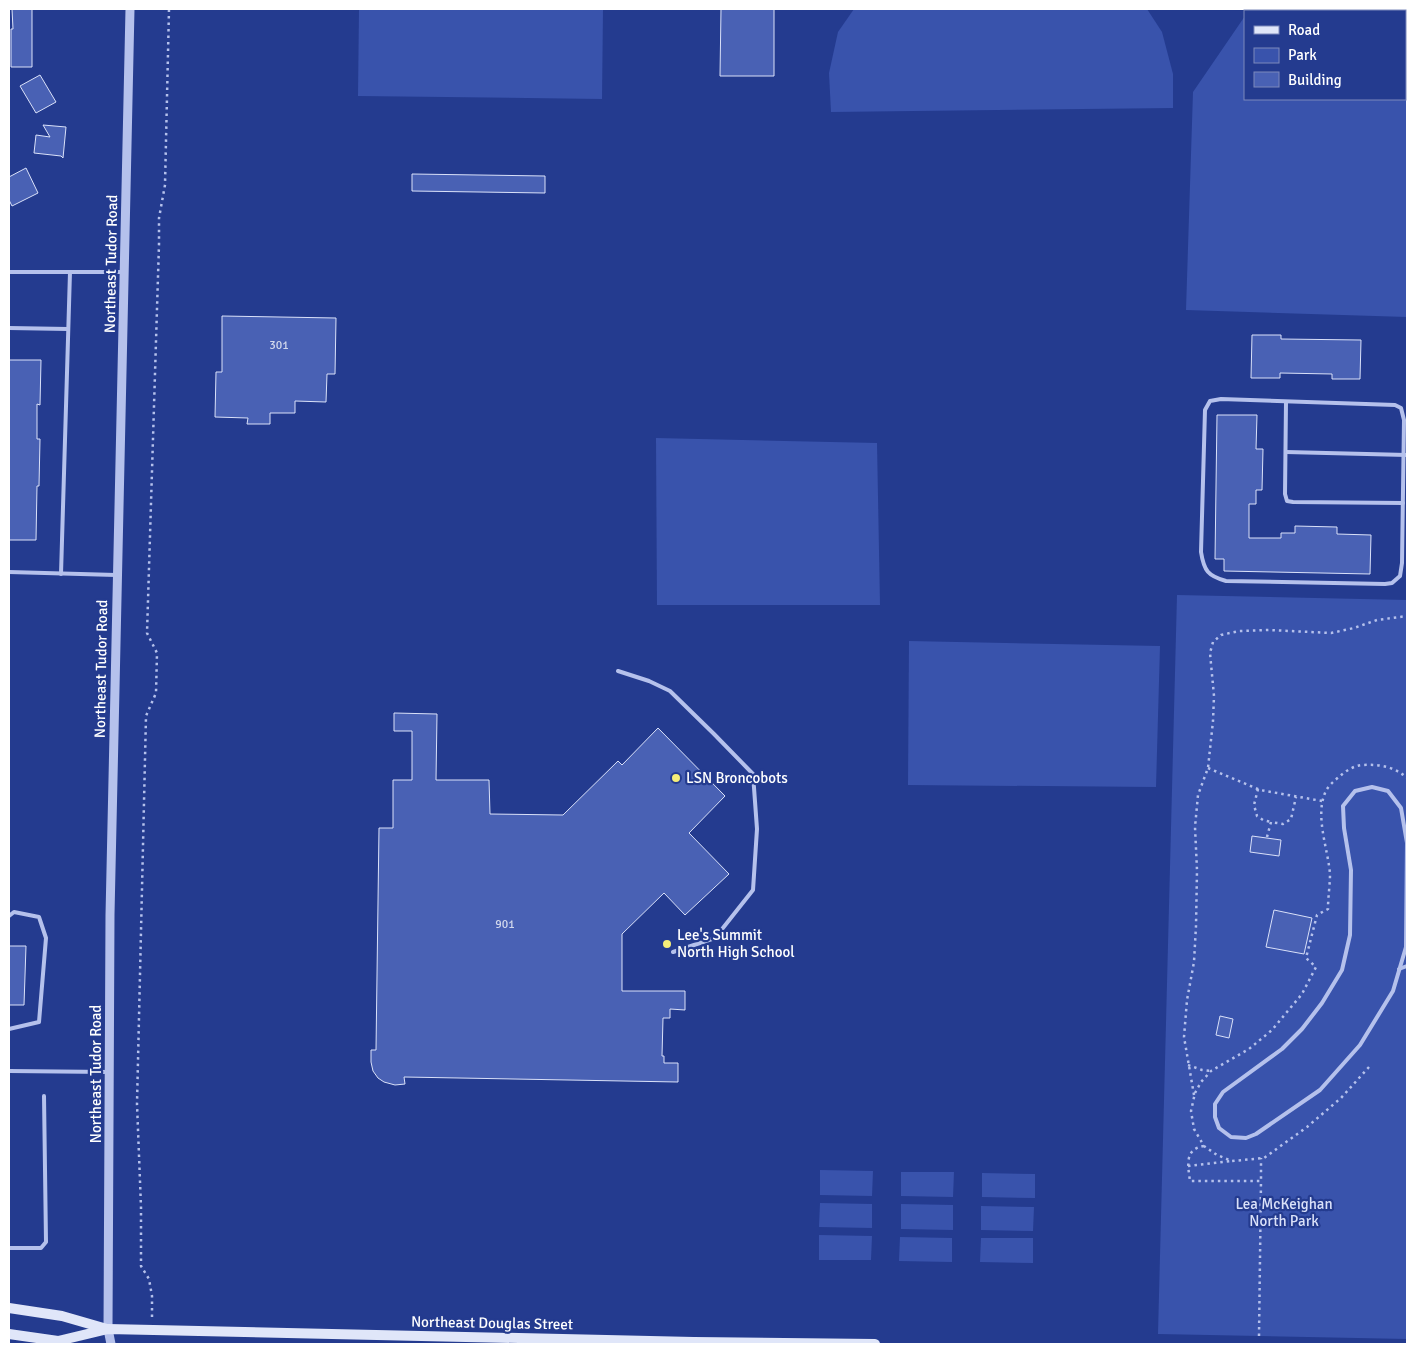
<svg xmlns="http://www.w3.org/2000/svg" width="1416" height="1353" font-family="Signika,sans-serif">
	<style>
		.green { fill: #3953ac }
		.building { fill: #4961b4; stroke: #dae1f9 }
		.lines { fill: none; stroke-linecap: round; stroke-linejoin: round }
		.path { stroke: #b5c1ec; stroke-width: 2.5; stroke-dasharray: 2.5 4; stroke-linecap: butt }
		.service { stroke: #b5c1ec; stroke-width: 4 }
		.tertiary { stroke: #b5c1ec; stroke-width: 9 }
		.secondary { stroke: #e0e6f9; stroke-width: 10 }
		.poi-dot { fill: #f6ee79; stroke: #243b8f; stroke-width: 2 }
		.labels { text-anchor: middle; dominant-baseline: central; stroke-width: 4.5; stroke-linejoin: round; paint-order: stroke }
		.number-label { font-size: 12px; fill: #d2d8ec }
		.street-label { font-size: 15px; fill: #fff; stroke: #243b8f }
		.poi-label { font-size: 15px; fill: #fff; stroke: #243b8f; text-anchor: start }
		.park-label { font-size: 15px; fill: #dae1f9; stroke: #243b8f }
	</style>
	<rect width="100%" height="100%" fill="#243b8f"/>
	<!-- green -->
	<g class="green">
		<path d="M359,9H603L602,99L358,96Z"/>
		<path d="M854,9H1147L1162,32L1173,74V108L831,112L829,73L838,32Z"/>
		<path d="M1249,9H1407V317L1186,310L1193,92L1245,16V99H1405V11H1248Z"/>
		<path d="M656,438L877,443L880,605H657Z"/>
		<path d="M1177,595L1407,600V1339L1158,1334Z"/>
		<path d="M909,641L1160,646L1156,787L908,785Z"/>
		<path d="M820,1170L873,1171L872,1196L820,1195Z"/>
		<path d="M901,1172H954L953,1197L901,1196Z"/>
		<path d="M982,1173L1035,1174V1198L982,1197Z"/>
		<path d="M820,1203L872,1204V1228L819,1227Z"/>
		<path d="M901,1204L953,1205V1230L901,1229Z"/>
		<path d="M981,1206L1034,1207L1033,1231L981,1230Z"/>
		<path d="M819,1235L872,1236L871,1260H819Z"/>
		<path d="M900,1237L952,1238V1262L899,1261Z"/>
		<path d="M981,1238H1033V1263L980,1262Z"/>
	</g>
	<!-- building -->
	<g class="building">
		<path d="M12,9H32V67H11V29H13Z"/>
		<path d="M721,9H774V76H720Z"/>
		<path d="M40,75L56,102L36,113L20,86Z"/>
		<path d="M43,125L66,127L63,158L61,156L34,153L36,135L50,137Z"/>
		<path d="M26,168L38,193L12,206L9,200V177Z"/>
		<path d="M412,174L545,176V193L412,191Z"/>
		<path d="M222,316L336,318L335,374H327L326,402L295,401V413H270V424H247L248,418L215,417L216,372H222Z"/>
		<path d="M1252,335H1281V339L1361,340L1360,379H1332V374L1280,373V378H1251Z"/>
		<path d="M9,360H41L40,405L37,404V439H40L39,486H37L36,540H9Z"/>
		<path d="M1217,415H1257L1256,449H1263L1262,490H1256V504H1249V538H1281V533H1295V526L1337,527V534L1371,535L1370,574L1224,571V559H1215Z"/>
		<path d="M394,713L437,714L436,780H489L490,814L563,815L618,761L622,765L658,728L725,796L689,833L729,874L685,915L664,893L622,934V991H685V1010L670,1009V1018H663L662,1056H664V1063H678V1082L404,1077L405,1084L395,1085L384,1082L378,1078L373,1071L371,1062V1050H376L379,828H393V780H412V731H394Z"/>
		<path d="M1252,836L1281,840L1279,856L1250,852Z"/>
		<path d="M1274,910L1312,918L1304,954L1266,947Z"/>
		<path d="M9,946H26L24,1005H9Z"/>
		<path d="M1220,1016L1233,1019L1229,1038L1216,1035Z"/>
	</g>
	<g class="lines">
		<!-- path -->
		<g class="path">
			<path d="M1208,768L1260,790L1322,801"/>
			<path d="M1258,789L1254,805L1257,816L1263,820L1271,822"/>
			<path d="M1267,837L1271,822L1283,824L1291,819L1296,797"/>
			<path d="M1188,1065L1202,1070L1211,1071"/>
			<path d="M1369,1067L1341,1098L1307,1127L1264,1158L1232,1161L1217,1155L1204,1146L1194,1129L1191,1111L1195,1093L1201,1082L1211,1071L1249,1049L1272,1030L1302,994L1316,967L1306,958L1317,915L1328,909C1328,897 1330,885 1330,874C1328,849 1315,817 1325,793C1327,787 1334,781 1340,776C1347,770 1355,765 1364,765C1380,764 1395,767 1407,778"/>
			<path d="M1194,1095L1184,1037L1187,1000L1194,962L1196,926L1197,870L1195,827L1198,795L1208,768L1213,721L1214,696L1210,653L1213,642L1221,635L1239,631L1269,630L1331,633L1354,628L1377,620L1407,616"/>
			<path d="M1204,1146C1184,1149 1188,1166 1190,1181H1261V1158"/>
			<path d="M1188,1166L1232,1161"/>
			<path d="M152,1317V1296L149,1279L141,1266V1207L137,1104L146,716L156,693L157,653L147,633L159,244V218L165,185L169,9"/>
			<path d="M1259,1336L1261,1181"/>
		</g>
		<!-- service -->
		<g class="service">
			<path d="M9,272H124"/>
			<path d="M9,328L68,329"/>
			<path d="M1221,399L1395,405L1401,408L1404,420L1402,563L1400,576L1392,583L1385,584L1226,581C1208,576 1204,571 1201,552L1205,410L1210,401Z"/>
			<path d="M1286,402L1285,494L1287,501L1293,502L1403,503"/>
			<path d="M1286,452L1407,455"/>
			<path d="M9,572L116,575"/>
			<path d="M61,574L70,272"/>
			<path d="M618,671L649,681L670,691L714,734L753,774L757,829L753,890L715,938L673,952"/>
			<path d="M9,916L14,912L39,917L46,938L39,1022L9,1029"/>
			<path d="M1406,947L1393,991L1360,1045L1320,1090L1256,1134L1246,1138L1231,1137L1219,1128L1215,1117V1104L1223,1092L1282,1049L1302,1029L1322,1003L1342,970L1350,935L1351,870L1344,828L1343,806L1355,791L1372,787L1388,791L1401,808L1407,843L1406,947L1407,948"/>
			<path d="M1399,969L1407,966"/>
			<path d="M9,1071L109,1072"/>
			<path d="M9,1248H41L46,1242L44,1096"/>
		</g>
		<!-- tertiary -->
		<path class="tertiary" d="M111,1344L108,1329L110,915L130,9"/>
		<!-- secondary -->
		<g class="secondary">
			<path d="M9,1308L62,1316L107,1329"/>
			<path d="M9,1334L58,1341L108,1329L694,1342L875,1344"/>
		</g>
	</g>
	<!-- markers -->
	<g class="poi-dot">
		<circle cx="676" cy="778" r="5"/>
		<circle cx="667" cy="944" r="5"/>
	</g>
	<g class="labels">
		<!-- number labels -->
		<g class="number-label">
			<text x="279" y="345">301</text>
			<text x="505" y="924">901</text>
		</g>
		<!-- street labels -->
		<g class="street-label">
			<text transform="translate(111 264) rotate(-89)">Northeast Tudor Road</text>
			<text transform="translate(101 669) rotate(-89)">Northeast Tudor Road</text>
			<text transform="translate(96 1074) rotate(-90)">Northeast Tudor Road</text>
			<text transform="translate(492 1323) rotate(1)">Northeast Douglas Street</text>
		</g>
		<!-- poi labels -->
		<g class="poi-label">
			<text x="686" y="778">LSN Broncobots</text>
			<text x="677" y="935">Lee's Summit<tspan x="677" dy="17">North High School</tspan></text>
		</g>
		<!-- park labels -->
		<g class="park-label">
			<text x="1284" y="1204">Lea McKeighan<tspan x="1284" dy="17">North Park</tspan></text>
		</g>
	</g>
	<!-- border -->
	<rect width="1416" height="1353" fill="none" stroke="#ffffff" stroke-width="20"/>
	<!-- legend -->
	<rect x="1244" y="10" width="162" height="90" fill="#243b8f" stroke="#7c89bc"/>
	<rect x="1254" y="26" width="25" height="8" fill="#e0e6f9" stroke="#7c89bc"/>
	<text x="1288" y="35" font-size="15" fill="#ffffff">Road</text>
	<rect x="1254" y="48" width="25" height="15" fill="#3953ac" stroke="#7c89bc"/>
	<text x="1288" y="60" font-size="15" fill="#ffffff">Park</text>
	<rect x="1254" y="72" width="25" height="15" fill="#4961b4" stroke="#7c89bc"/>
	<text x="1288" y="85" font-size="15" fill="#ffffff">Building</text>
</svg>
